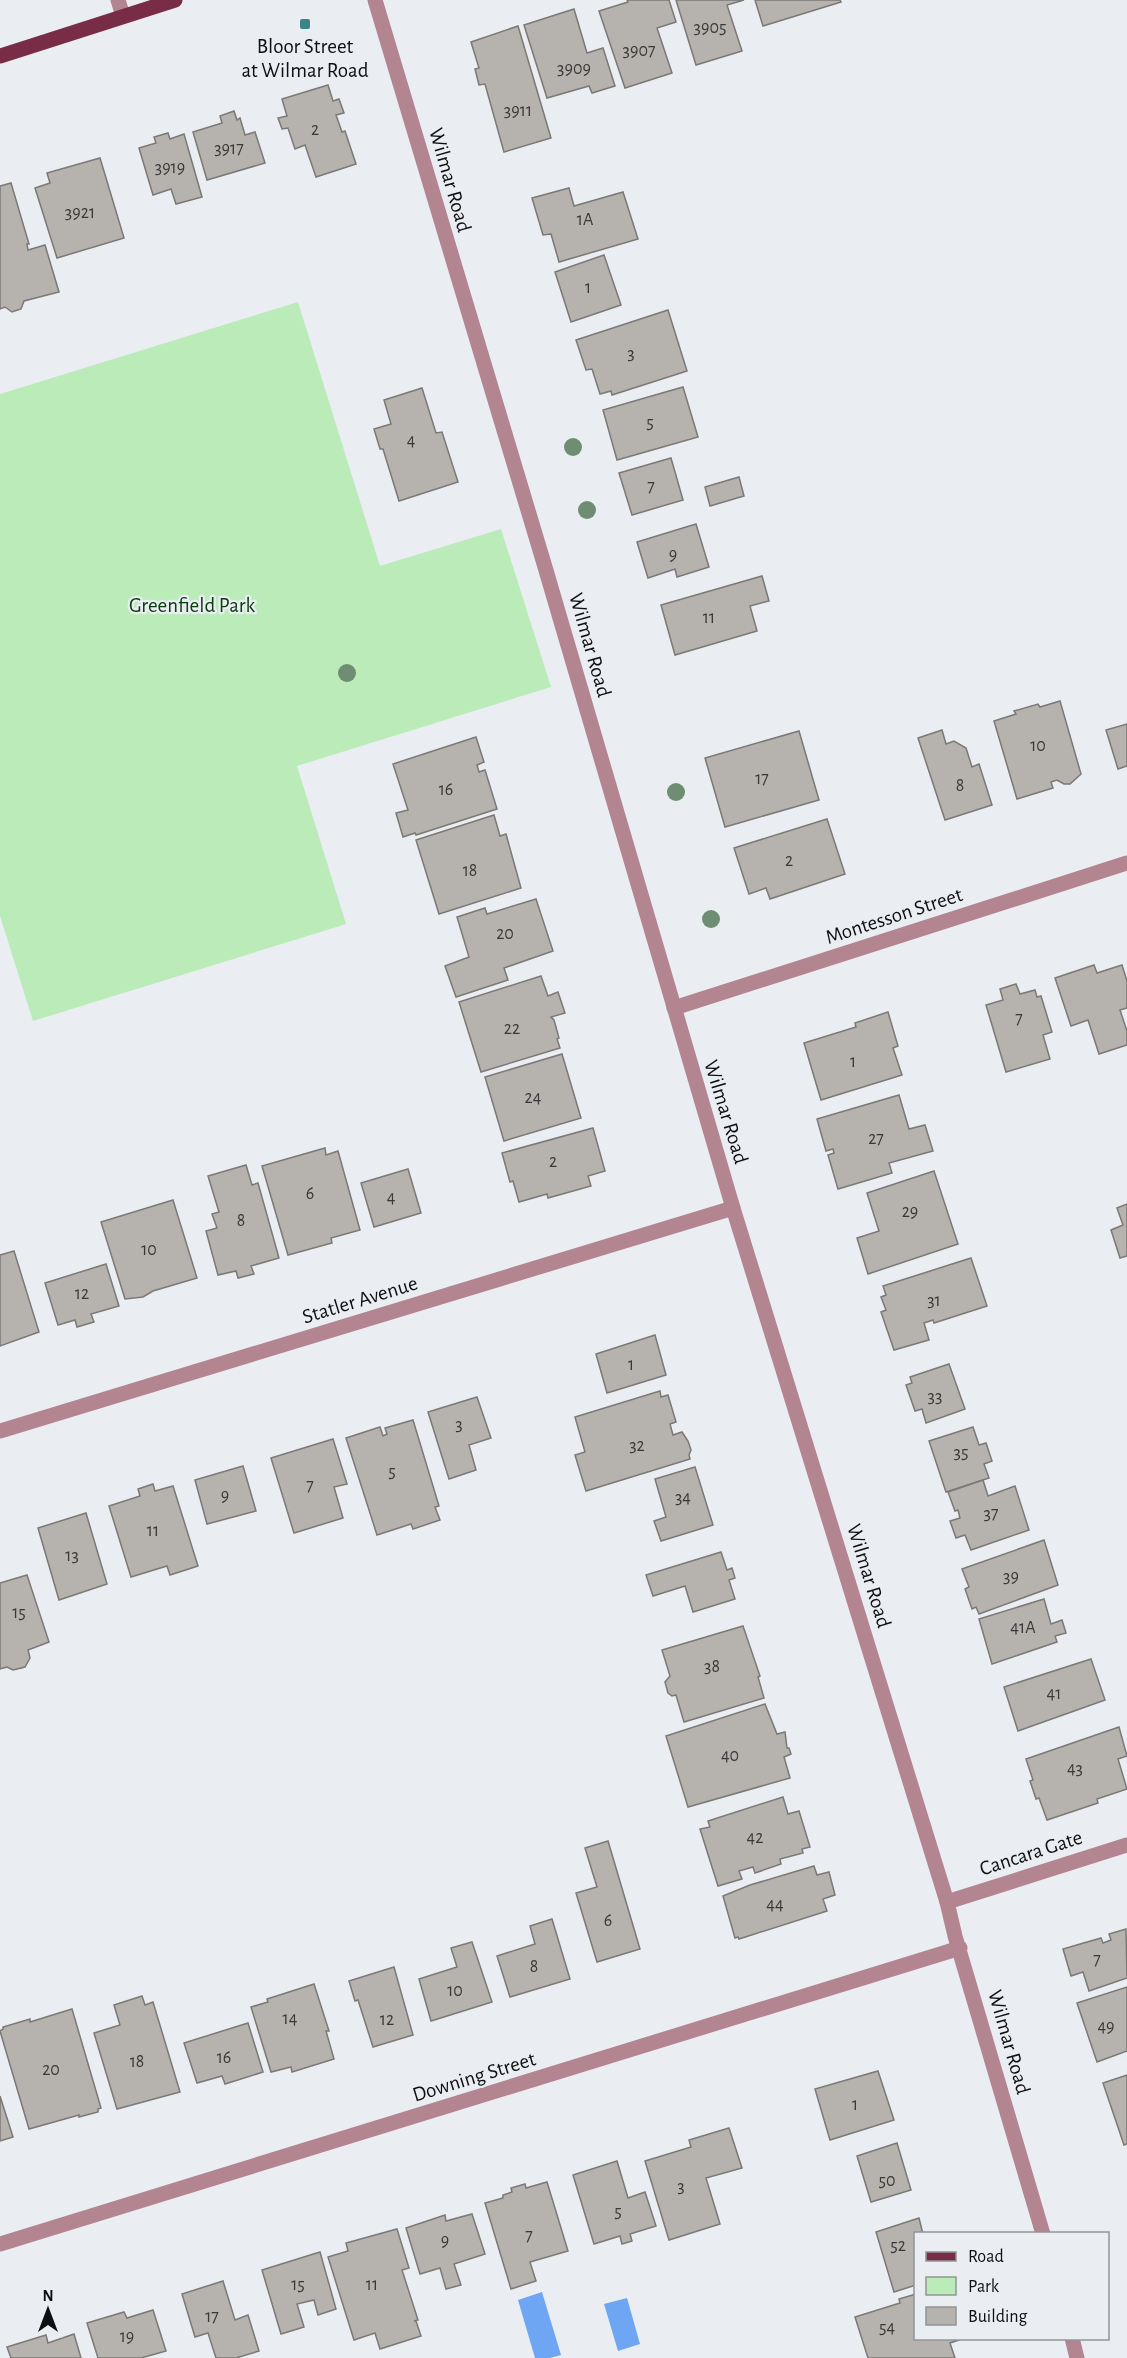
<svg xmlns="http://www.w3.org/2000/svg" width="1127" height="2358" font-family="'Alegreya Sans',sans-serif">
	<style>
		.green { fill: #baebb8 }
		.water { fill: #6fa6f4 }
		.building { fill: #b6b3af; stroke: #7b7875; stroke-width: 1.5 }
		.lines { fill: none; stroke-linecap: round; stroke-linejoin: round }
		.minor { stroke: #b38590; stroke-width: 15 }
		.major { stroke: #782c46; stroke-width: 15 }
		.tree { fill: #6e8d73 }
		.poi-dot { fill: #3b8487; stroke: #eaeef2; stroke-width: 2 }
		.labels { text-anchor: middle; dominant-baseline: central; stroke-width: 4.5; stroke-linejoin: round; paint-order: stroke }
		.number-label { font-size: 18px; fill: #383838 }
		.poi-label { font-size: 21px; fill: #0e0f10; stroke: #eaeef2 }
		.street-label { font-size: 21px; fill: #0e0f10; stroke: #eaeef2 }
		.park-label { font-size: 21px; fill: #083d0b; stroke: #eaeef2 }
	</style>
	<rect width="100%" height="100%" fill="#eaeef2"/>
	<!-- green -->
	<path class="green" d="M298,302L380,566L501,529L551,687L297,766L346,924L33,1021L0,916V394Z"/>
	<!-- water -->
	<g class="water">
		<path d="M542,2292L561,2355L550,2358H535L518,2300Z"/>
		<path d="M627,2298L640,2344L618,2351L604,2304Z"/>
	</g>
	<!-- building -->
	<g class="building">
		<path d="M627,0H669L676,22L657,28L672,73L625,88L599,11L628,2Z"/>
		<path d="M676,0H744L727,5L742,51L696,65Z"/>
		<path d="M755,0H840L841,2L763,26Z"/>
		<path d="M574,9L587,53L603,48L615,86L592,93L589,86L547,98L524,25Z"/>
		<path d="M518,26L551,138L504,152L485,84L479,85L475,69L479,68L471,42Z"/>
		<path d="M328,85L333,101L339,99L344,113L336,115L342,132L345,131L356,164L316,177L305,145L295,149L288,128L282,129L278,118L287,116L282,99Z"/>
		<path d="M234,111L237,120L240,118L245,135L255,132L265,163L207,180L193,132L222,123L220,116Z"/>
		<path d="M168,133L170,139L184,134L202,197L176,204L171,189L153,195L139,148L156,143L154,137Z"/>
		<path d="M100,158L124,238L57,258L35,188L50,183L47,173Z"/>
		<path d="M11,183L29,244H27L28,250L45,245L59,292L24,301L21,309L12,312L5,307L0,309V186Z"/>
		<path d="M569,188L574,206L623,192L638,239L559,262L551,234L543,235L532,198Z"/>
		<path d="M604,255L621,305L571,322L555,272Z"/>
		<path d="M668,310L687,371L612,395L611,391L600,394L592,369L586,370L576,340Z"/>
		<path d="M683,387L698,437L617,460L603,410Z"/>
		<path d="M422,388L436,433L442,432L458,482L399,501L383,449H380L374,429L391,424L384,400Z"/>
		<path d="M671,458L683,500L632,515L619,473Z"/>
		<path d="M739,477L744,496L710,506L705,487Z"/>
		<path d="M696,524L709,567L677,577L675,569L648,578L637,542Z"/>
		<path d="M762,576L769,601L750,606L757,631L675,655L661,605Z"/>
		<path d="M1060,701L1081,774L1070,784H1064L1057,780L1051,782L1053,788L1017,799L994,721L1016,714L1014,711L1038,704L1040,707Z"/>
		<path d="M1127,724V766L1118,769L1106,730Z"/>
		<path d="M942,730L946,744L954,741L966,748L972,767L979,764L992,805L945,820L918,738Z"/>
		<path d="M799,731L819,800L725,827L705,758Z"/>
		<path d="M476,737L484,762L477,765L479,772L485,770L497,809L416,835L415,833L403,837L396,813L408,810L393,764Z"/>
		<path d="M494,815L500,836L506,834L521,888L439,914L416,840Z"/>
		<path d="M827,819L845,874L770,899L766,888L749,894L734,848Z"/>
		<path d="M536,899L553,951L504,968L508,980L456,997L445,966L469,957L457,917L485,908L487,914Z"/>
		<path d="M1094,965L1097,973L1122,965L1127,981V1008L1120,1010L1127,1031V1045L1099,1054L1088,1020L1071,1026L1055,978Z"/>
		<path d="M541,976L548,996L558,992L565,1013L551,1017L554,1020L559,1038L557,1039L560,1048L481,1072L459,1002Z"/>
		<path d="M1016,984L1020,994L1035,990L1037,997L1041,996L1052,1032L1043,1035L1050,1059L1006,1072L986,1005L1003,1000L1000,989Z"/>
		<path d="M888,1012L898,1046L893,1048L902,1075L821,1100L804,1043L856,1027L855,1023Z"/>
		<path d="M562,1054L581,1118L504,1141L485,1077Z"/>
		<path d="M899,1095L909,1129L925,1125L933,1151L889,1163L892,1173L838,1189L828,1155L834,1153L833,1149L826,1151L817,1119Z"/>
		<path d="M593,1128L605,1171L588,1176L591,1186L548,1198L547,1194L519,1202L513,1181L510,1182L502,1153Z"/>
		<path d="M325,1148L326,1155L338,1151L360,1230L331,1238L332,1243L288,1255L262,1166Z"/>
		<path d="M246,1165L252,1185L258,1183L279,1258L251,1266L254,1274L238,1278L236,1271L218,1275L206,1231L217,1228L212,1214L219,1212L208,1176Z"/>
		<path d="M408,1169L421,1213L374,1227L361,1183Z"/>
		<path d="M934,1171L958,1244L868,1274L857,1238L879,1231L867,1193Z"/>
		<path d="M173,1200L197,1278L153,1291L143,1297L125,1299L101,1222Z"/>
		<path d="M1127,1204V1256L1120,1258L1111,1230L1123,1225L1117,1208Z"/>
		<path d="M14,1251L39,1332L0,1346V1255Z"/>
		<path d="M971,1258L987,1306L934,1323L933,1320L924,1323L929,1340L894,1350L881,1312L886,1310L881,1297L886,1295L883,1286Z"/>
		<path d="M106,1264L119,1306L91,1314L94,1322L77,1327L75,1320L58,1325L45,1283Z"/>
		<path d="M655,1335L666,1375L607,1393L596,1354Z"/>
		<path d="M949,1364L965,1409L926,1423L922,1409L915,1411L906,1385L912,1383L910,1377Z"/>
		<path d="M660,1391L661,1397L668,1395L676,1422L670,1424L673,1435L682,1432L688,1441L691,1450L689,1455L690,1459L586,1491L575,1455L585,1452L575,1417Z"/>
		<path d="M477,1397L491,1438L469,1445L476,1470L449,1479L428,1412Z"/>
		<path d="M413,1420L439,1506L435,1507L440,1520L413,1529L411,1524L377,1535L346,1438L380,1427L383,1436L387,1434L385,1428Z"/>
		<path d="M973,1427L979,1445L986,1443L992,1461L984,1464L989,1478L946,1492L929,1441Z"/>
		<path d="M333,1439L347,1484L334,1487L343,1518L294,1533L271,1458Z"/>
		<path d="M243,1466L256,1511L207,1524L195,1480Z"/>
		<path d="M695,1467L713,1525L661,1541L654,1521L666,1517L655,1479Z"/>
		<path d="M983,1480L988,1496L1015,1486L1029,1530L971,1550L965,1535L956,1538L950,1521L960,1518L958,1510L955,1511L948,1492Z"/>
		<path d="M153,1484L155,1491L173,1486L198,1566L170,1575L167,1566L131,1577L109,1506L140,1496L138,1489Z"/>
		<path d="M86,1513L107,1584L59,1600L38,1528Z"/>
		<path d="M1044,1540L1058,1585L979,1614L976,1607L972,1609L965,1589L969,1587L962,1569Z"/>
		<path d="M721,1552L727,1570L732,1568L735,1578L729,1580L735,1599L693,1612L685,1586L653,1596L646,1575Z"/>
		<path d="M27,1575L49,1642L28,1650L30,1658L25,1667L13,1670L7,1667L0,1669V1583Z"/>
		<path d="M1044,1599L1051,1624L1062,1620L1066,1633L1055,1636L1057,1642L992,1664L979,1619Z"/>
		<path d="M743,1626L760,1676L758,1677L764,1698L684,1722L676,1695L672,1696L668,1693L665,1682L670,1676L662,1650Z"/>
		<path d="M1091,1659L1105,1700L1018,1731L1004,1687Z"/>
		<path d="M765,1704L777,1734L785,1732L787,1748H789L791,1754L784,1757L790,1778L688,1807L666,1736Z"/>
		<path d="M1119,1727L1127,1756L1118,1759L1127,1789L1097,1799L1098,1803L1047,1820L1039,1798L1036,1799L1030,1781L1033,1780L1026,1759Z"/>
		<path d="M783,1797L788,1814L799,1811L810,1847L802,1849L803,1853L780,1859L781,1864L755,1873L753,1867L739,1871L742,1879L718,1886L700,1829L710,1827L708,1821Z"/>
		<path d="M608,1841L640,1949L597,1962L576,1893L597,1887L585,1848Z"/>
		<path d="M814,1866L817,1875L829,1872L835,1895L823,1899L827,1911L739,1939L738,1937L735,1938L723,1896L750,1885Z"/>
		<path d="M552,1919L570,1979L510,1997L497,1956L535,1944L530,1926Z"/>
		<path d="M1126,1929L1127,1978L1089,1991L1083,1972L1071,1976L1063,1949L1101,1938L1103,1943L1111,1940L1109,1934Z"/>
		<path d="M472,1942L492,2002L431,2021L419,1979L457,1967L451,1948Z"/>
		<path d="M394,1967L413,2035L373,2047L358,2000L355,2001L349,1981Z"/>
		<path d="M314,1984L329,2031H326L334,2059L292,2072L291,2067L271,2072L251,2007L268,2002L267,1999Z"/>
		<path d="M1127,1987V2051L1097,2062L1077,2003Z"/>
		<path d="M142,1996L145,2005L153,2002L180,2092L117,2109L94,2033L120,2025L114,2005Z"/>
		<path d="M72,2009L101,2108L98,2109V2112L79,2117V2115L29,2129L0,2031L3,2029V2027L30,2019V2022Z"/>
		<path d="M248,2023L263,2072L225,2084L222,2076L197,2083L184,2043Z"/>
		<path d="M878,2071L894,2120L830,2140L815,2089Z"/>
		<path d="M1127,2075V2144L1124,2145L1103,2083Z"/>
		<path d="M0,2096L13,2137L0,2141Z"/>
		<path d="M729,2128L742,2168L706,2178L720,2224L669,2240L645,2161L691,2147L689,2140Z"/>
		<path d="M897,2143L911,2190L871,2202L857,2156Z"/>
		<path d="M617,2161L628,2198L645,2192L656,2226L630,2234L632,2241L622,2244L620,2236L594,2244L573,2175Z"/>
		<path d="M547,2182L568,2251L530,2262L536,2281L511,2289L485,2203L503,2198V2195L512,2192L511,2188L525,2184L526,2188Z"/>
		<path d="M472,2214L485,2254L454,2264L461,2285L446,2289L440,2268L420,2274L406,2228L445,2215L446,2221Z"/>
		<path d="M919,2218L923,2234H916V2285L894,2292L876,2232Z"/>
		<path d="M397,2229L409,2268L402,2270L418,2320L414,2321H416L421,2336L380,2349L375,2333L354,2340L328,2257L348,2251L346,2243Z"/>
		<path d="M320,2252L336,2309L318,2315L314,2300L297,2304L304,2327L281,2334L262,2270Z"/>
		<path d="M223,2281L235,2320L248,2315L259,2351L236,2358H216L208,2333L195,2337L182,2294Z"/>
		<path d="M916,2294V2338H958L959,2340L950,2343L955,2358H868L855,2317L900,2303L899,2299Z"/>
		<path d="M153,2310L166,2351L141,2358H98L87,2323L124,2312L127,2318Z"/>
		<path d="M74,2334L81,2358H11L7,2347L46,2335L48,2343Z"/>
	</g>
	<g class="lines">
		<!-- minor -->
		<g class="minor">
			<path d="M118,0L123,16"/>
			<path d="M375,0L545,567L733,1208L947,1902L955,1936L1043,2234"/>
			<path d="M674,1008L1127,863"/>
			<path d="M0,1431L733,1208"/>
			<path d="M947,1902L1127,1845"/>
			<path d="M0,2244L960,1948"/>
			<path d="M1072,2338L1077,2358"/>
		</g>
		<!-- major -->
		<path class="major" d="M0,56L175,0"/>
	</g>
	<!-- trees -->
	<g class="tree">
		<circle cx="573" cy="447" r="9"/>
		<circle cx="587" cy="510" r="9"/>
		<circle cx="347" cy="673" r="9"/>
		<circle cx="676" cy="792" r="9"/>
		<circle cx="711" cy="919" r="9"/>
	</g>
	<!-- markers -->
	<rect class="poi-dot" x="299" y="18" width="12" height="12" rx="3"/>
	<g class="labels">
		<!-- number labels -->
		<g class="number-label">
			<text x="710" y="28">3905</text>
			<text x="639" y="51">3907</text>
			<text x="574" y="69">3909</text>
			<text x="518" y="111">3911</text>
			<text x="315" y="130">2</text>
			<text x="229" y="149">3917</text>
			<text x="170" y="168">3919</text>
			<text x="80" y="213">3921</text>
			<text x="585" y="220">1A</text>
			<text x="588" y="288">1</text>
			<text x="631" y="354">3</text>
			<text x="650" y="423">5</text>
			<text x="411" y="441">4</text>
			<text x="651" y="487">7</text>
			<text x="673" y="555">9</text>
			<text x="709" y="618">11</text>
			<text x="1038" y="746">10</text>
			<text x="762" y="779">17</text>
			<text x="960" y="786">8</text>
			<text x="446" y="790">16</text>
			<text x="789" y="861">2</text>
			<text x="470" y="871">18</text>
			<text x="505" y="934">20</text>
			<text x="1019" y="1019">7</text>
			<text x="512" y="1029">22</text>
			<text x="853" y="1062">1</text>
			<text x="533" y="1098">24</text>
			<text x="876" y="1139">27</text>
			<text x="553" y="1162">2</text>
			<text x="310" y="1194">6</text>
			<text x="391" y="1198">4</text>
			<text x="910" y="1212">29</text>
			<text x="241" y="1221">8</text>
			<text x="149" y="1250">10</text>
			<text x="82" y="1294">12</text>
			<text x="934" y="1301">31</text>
			<text x="631" y="1365">1</text>
			<text x="935" y="1397">33</text>
			<text x="459" y="1425">3</text>
			<text x="637" y="1446">32</text>
			<text x="961" y="1453">35</text>
			<text x="392" y="1472">5</text>
			<text x="310" y="1486">7</text>
			<text x="225" y="1496">9</text>
			<text x="683" y="1498">34</text>
			<text x="991" y="1514">37</text>
			<text x="153" y="1531">11</text>
			<text x="72" y="1556">13</text>
			<text x="1011" y="1577">39</text>
			<text x="19" y="1613">15</text>
			<text x="1023" y="1628">41A</text>
			<text x="712" y="1667">38</text>
			<text x="1054" y="1694">41</text>
			<text x="730" y="1756">40</text>
			<text x="1075" y="1769">43</text>
			<text x="755" y="1838">42</text>
			<text x="775" y="1905">44</text>
			<text x="608" y="1921">6</text>
			<text x="1097" y="1960">7</text>
			<text x="534" y="1967">8</text>
			<text x="455" y="1991">10</text>
			<text x="290" y="2019">14</text>
			<text x="387" y="2020">12</text>
			<text x="1106" y="2027">49</text>
			<text x="224" y="2058">16</text>
			<text x="137" y="2062">18</text>
			<text x="51" y="2070">20</text>
			<text x="855" y="2105">1</text>
			<text x="887" y="2181">50</text>
			<text x="681" y="2187">3</text>
			<text x="618" y="2212">5</text>
			<text x="529" y="2236">7</text>
			<text x="445" y="2241">9</text>
			<text x="898" y="2246">52</text>
			<text x="298" y="2285">15</text>
			<text x="372" y="2285">11</text>
			<text x="212" y="2317">17</text>
			<text x="887" y="2328">54</text>
			<text x="127" y="2337">19</text>
		</g>
		<!-- poi labels -->
		<g class="poi-label">
			<text x="305" y="46">Bloor Street<tspan x="305" dy="24">at Wilmar Road</tspan></text>
		</g>
		<!-- street labels -->
		<g class="street-label">
			<text transform="translate(450 180) rotate(74)">Wilmar Road</text>
			<text transform="translate(590 645) rotate(74)">Wilmar Road</text>
			<text transform="translate(894 916) rotate(-18)">Montesson Street</text>
			<text transform="translate(726 1112) rotate(73)">Wilmar Road</text>
			<text transform="translate(360 1300) rotate(-17)">Statler Avenue</text>
			<text transform="translate(869 1576) rotate(73)">Wilmar Road</text>
			<text transform="translate(1031 1853) rotate(-18)">Cancara Gate</text>
			<text transform="translate(1009 2042) rotate(74)">Wilmar Road</text>
			<text transform="translate(474 2077) rotate(-17)">Downing Street</text>
		</g>
		<!-- park labels -->
		<g class="park-label">
			<text x="192" y="605">Greenfield Park</text>
		</g>
	</g>
	<!-- legend -->
	<rect x="914" y="2232" width="195" height="108" fill="#eaeef2" stroke="#929598" stroke-width="1.5"/>
	<rect x="926" y="2252" width="30" height="9" fill="#782c46" stroke="#929598" stroke-width="1.5"/>
	<text x="968" y="2262" font-size="18" fill="#0e0f10">Road</text>
	<rect x="926" y="2277" width="30" height="18" fill="#baebb8" stroke="#929598" stroke-width="1.5"/>
	<text x="968" y="2292" font-size="18" fill="#0e0f10">Park</text>
	<rect x="926" y="2307" width="30" height="18" fill="#b6b3af" stroke="#929598" stroke-width="1.5"/>
	<text x="968" y="2322" font-size="18" fill="#0e0f10">Building</text>
	<!-- north arrow -->
	<g transform="translate(48 2310)" stroke="#eaeef2" stroke-width="4.5" paint-order="stroke">
	<path d="M0-4.5L10 22L0 15L-10 22Z" fill="#0e0f10"/>
	<text y="-9" font-size="16" font-weight="bold" text-anchor="middle" fill="#0e0f10">N</text>
	</g>
</svg>
